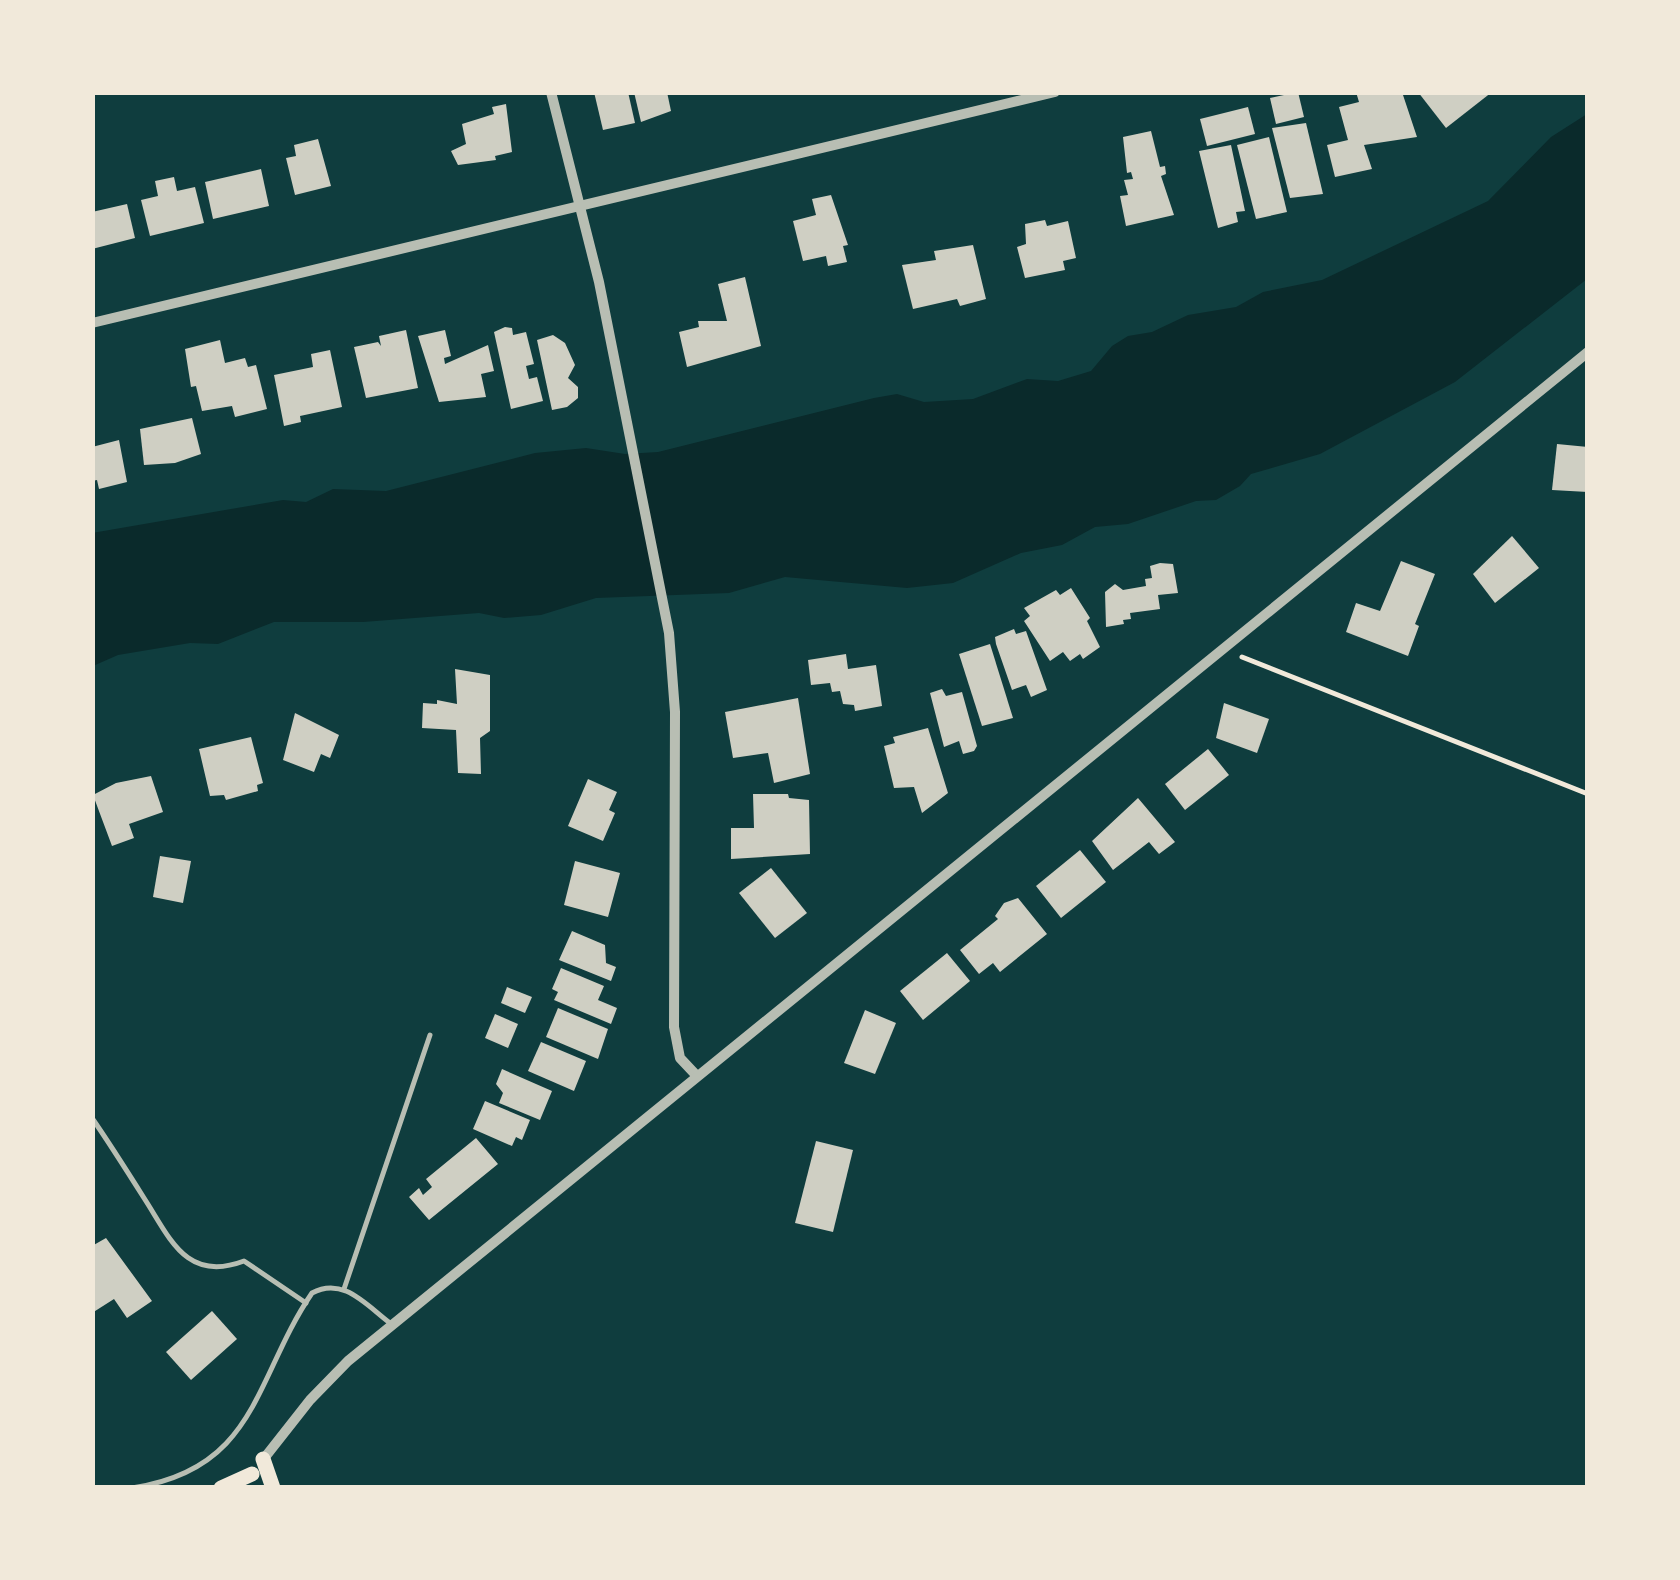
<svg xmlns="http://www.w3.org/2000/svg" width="1680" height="1580" font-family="'Libre Baskerville',serif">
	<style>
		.water { fill: #0a2a2b }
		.building { fill: #cfcfc3 }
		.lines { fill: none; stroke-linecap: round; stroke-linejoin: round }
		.path { stroke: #f1e9da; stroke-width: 5 }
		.service { stroke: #b8beb3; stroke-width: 5 }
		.minor { stroke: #b8beb3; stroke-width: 10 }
		.secondary { stroke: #f1e9da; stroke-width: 15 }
	</style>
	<rect width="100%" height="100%" fill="#0f3d3e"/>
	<!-- water -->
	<path class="water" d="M1587,114V279L1455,382L1320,454L1251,474L1240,486L1216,500L1196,501L1128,524L1095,527L1062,545L1021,553L953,583L907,588L785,577L729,593L596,598L541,615L504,618L479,613L363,622H274L218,644L190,643L118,655L93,666L92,533L283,500L306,502L333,489L386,491L535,453L586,448L625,454L658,452L874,398L897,394L924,402L973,399L1027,379L1058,381L1091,371L1112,346L1128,336L1152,332L1188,315L1236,307L1263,292L1322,280L1488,201L1551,137Z"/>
	<!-- building -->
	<g class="building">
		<path d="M594,92H628L635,123L603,130Z"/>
		<path d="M634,92H667L671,111L641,122Z"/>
		<path d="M1298,92L1304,117L1276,124L1270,98Z"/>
		<path d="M1356,92L1403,95L1417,137L1364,145L1372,169L1335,177L1327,145L1348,140L1339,107L1359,102Z"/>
		<path d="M1418,92H1492L1446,128Z"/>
		<path d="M506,104L512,152L495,156L496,160L458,165L451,151L466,144L462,124L494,114L492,107Z"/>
		<path d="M1248,107L1255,134L1207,146L1200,119Z"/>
		<path d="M1306,123L1323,194L1290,198L1272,128Z"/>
		<path d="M1151,131L1160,167L1165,166L1166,174L1161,176L1174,215L1126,226L1120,196L1128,195L1124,180L1133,179L1131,172L1127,173L1123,137Z"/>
		<path d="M1269,137L1287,212L1256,219L1237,145Z"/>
		<path d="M318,139L331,186L295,195L286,158L296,156L294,145Z"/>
		<path d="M1231,145L1245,211L1236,212L1238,222L1218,228L1199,151Z"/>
		<path d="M261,169L269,206L213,219L205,182Z"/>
		<path d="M174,177L177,191L195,187L204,223L150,236L141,200L158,196L155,181Z"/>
		<path d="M831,195L848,245L843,246L847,262L828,266L826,256L803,261L793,221L816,215L812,199Z"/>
		<path d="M127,204L135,238L92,249V212Z"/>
		<path d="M1045,220L1047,226L1068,221L1076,258L1063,261L1065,270L1025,278L1017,247L1026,244L1025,224Z"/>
		<path d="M973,245L986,299L960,306L957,299L913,309L902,265L936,260L934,251Z"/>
		<path d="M745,277L761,346L687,367L679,332L699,327L698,321H727L718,284Z"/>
		<path d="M505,327L512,328L513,335L526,332L534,364L526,366L529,379L537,377L543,401L511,409L494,332Z"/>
		<path d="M406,330L418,388L366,398L354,347L378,342L381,346L379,336Z"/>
		<path d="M445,330L451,356L444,358L445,364L488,345L494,371L481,374L486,397L439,402L418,336Z"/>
		<path d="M553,335L565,343L575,365L568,378L578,387V398L567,407L552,410L537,340Z"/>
		<path d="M220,340L225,363L245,358L248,367L256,365L267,409L235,417L232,406L202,411L196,386L191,387L185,349Z"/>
		<path d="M330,350L342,407L300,416L301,422L284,426L274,375L313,367L311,354Z"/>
		<path d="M192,418L201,454L175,463L144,465L140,429Z"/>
		<path d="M119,440L127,482L99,489L97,480L92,481V447Z"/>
		<path d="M1557,444L1588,447V492L1552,490Z"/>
		<path d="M1512,536L1539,568L1495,603L1473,574Z"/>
		<path d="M1401,561L1435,574L1415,624L1419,626L1408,656L1346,632L1356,603L1380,611Z"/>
		<path d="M1160,563L1173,564L1178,593L1158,595L1160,609L1130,613L1131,619L1123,620L1124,624L1106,627L1105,592L1115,584L1123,590L1146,586L1145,579L1152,578L1150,566Z"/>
		<path d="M1071,588L1090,618L1087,621L1100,647L1083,659L1080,654L1070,661L1063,652L1050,661L1024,621L1030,616L1024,608L1056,590L1060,595Z"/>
		<path d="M1014,629L1016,634L1026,631L1047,690L1031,697L1026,685L1012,690L996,644L995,637Z"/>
		<path d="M990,644L1013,718L982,726L959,654Z"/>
		<path d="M846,654L848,669L876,665L882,706L855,711L854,705L843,704L840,691L832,692L830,683L811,685L808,660Z"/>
		<path d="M455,669L490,675V731L480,738L481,774L458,773L456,730L422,728L423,703L437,704V700L457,704Z"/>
		<path d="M942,689L946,696L962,692L977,746L974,751L963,754L959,741L944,747L930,693Z"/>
		<path d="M798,698L810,774L774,783L768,753L733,758L725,712Z"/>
		<path d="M1224,703L1269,719L1257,753L1216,738Z"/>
		<path d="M295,713L339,735L330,758L321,754L314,772L283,760Z"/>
		<path d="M928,728L948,793L922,813L914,787L894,788L884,746L895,743L893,737Z"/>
		<path d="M251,737L263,783L257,785L258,791L226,800L224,795L210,796L199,749Z"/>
		<path d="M1208,749L1229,775L1185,810L1165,784Z"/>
		<path d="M151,776L163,812L129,824L134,838L112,846L93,795L116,783Z"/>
		<path d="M588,779L617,792L609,810L615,813L603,841L568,826Z"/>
		<path d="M753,794H788L789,798L809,800L810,854L731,859V828H754Z"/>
		<path d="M1138,798L1175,842L1159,854L1149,842L1113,870L1092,841Z"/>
		<path d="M1080,850L1106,882L1061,918L1036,886Z"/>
		<path d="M160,856L191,861L183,903L153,897Z"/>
		<path d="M575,861L620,873L608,917L564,905Z"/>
		<path d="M771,868L807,913L775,938L739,893Z"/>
		<path d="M1018,898L1047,934L1000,972L993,963L979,974L960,950L998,919L995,916L1004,903Z"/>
		<path d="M572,931L605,945L606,963L616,967L611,981L559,960Z"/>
		<path d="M947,953L970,981L923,1020L900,991Z"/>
		<path d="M561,968L604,986L598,1000L617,1008L611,1024L554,1000L558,992L552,989Z"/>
		<path d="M507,987L532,997L525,1013L501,1003Z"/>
		<path d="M558,1008L608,1029L598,1059L546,1037Z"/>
		<path d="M865,1010L896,1023L875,1074L844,1063Z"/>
		<path d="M495,1014L518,1024L508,1048L485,1038Z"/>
		<path d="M541,1042L586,1061L574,1091L528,1071Z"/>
		<path d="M502,1069L552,1091L540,1120L499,1103L503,1093L496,1084Z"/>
		<path d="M485,1101L530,1120L522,1140L516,1137L512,1146L473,1129Z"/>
		<path d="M476,1138L498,1164L429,1220L409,1197L419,1188L423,1195L432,1187L426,1179Z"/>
		<path d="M816,1141L853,1150L833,1232L795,1223Z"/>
		<path d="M106,1238L152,1301L127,1318L114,1299L92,1313V1246Z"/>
		<path d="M212,1311L237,1339L191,1380L166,1352Z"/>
	</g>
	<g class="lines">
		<!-- path -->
		<path class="path" d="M1242,657L1588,794"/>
		<!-- service -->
		<g class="service">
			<path d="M92,1118C110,1144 127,1171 144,1198C170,1238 186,1283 244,1261L306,1303"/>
			<path d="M344,1289L430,1035"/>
			<path d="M132,1488C258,1469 254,1378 312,1293C343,1276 366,1305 390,1323"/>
		</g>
		<!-- minor -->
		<g class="minor">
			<path d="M551,92L599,282L669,633L675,712L674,1027L680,1058L696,1075"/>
			<path d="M92,323L1055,92"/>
			<path d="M262,1461L310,1400L348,1361L1588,352"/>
		</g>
		<!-- secondary -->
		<g class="secondary">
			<path d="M263,1459L273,1488"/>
			<path d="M221,1488L252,1474"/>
		</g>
	</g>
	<!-- border -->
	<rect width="1680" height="1580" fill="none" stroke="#f1e9da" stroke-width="190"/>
</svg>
